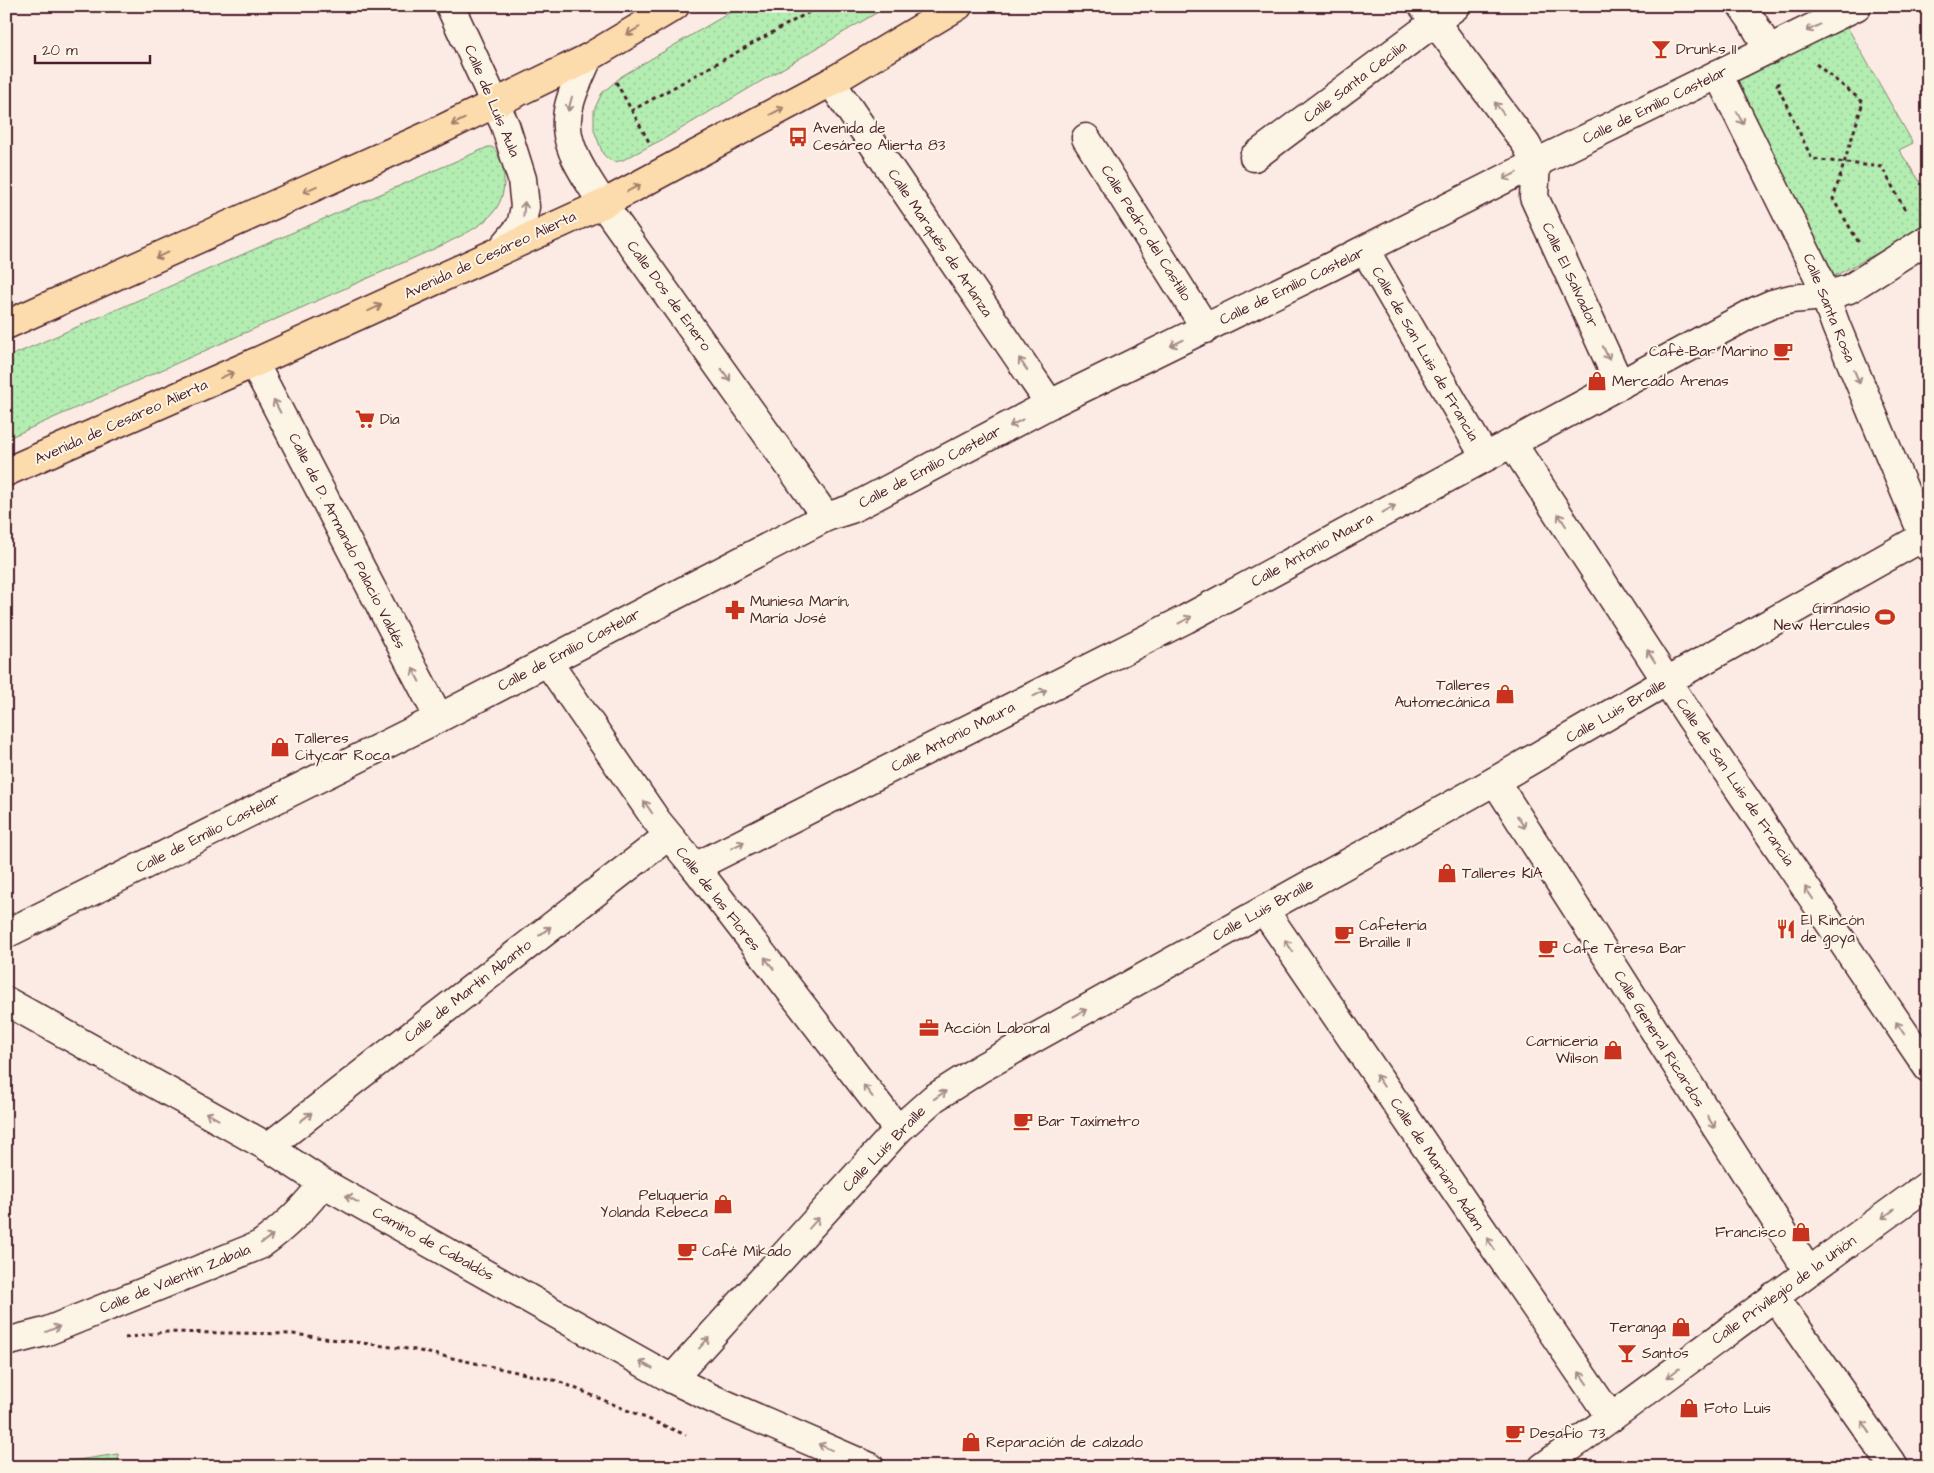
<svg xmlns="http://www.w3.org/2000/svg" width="1934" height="1473" font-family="'Architects Daughter',sans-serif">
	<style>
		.park { fill: url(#park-dots); stroke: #7e866e }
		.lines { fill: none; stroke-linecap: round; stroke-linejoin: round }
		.minor-casing { stroke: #4a1f2b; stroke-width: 31 }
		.tertiary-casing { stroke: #4a1f2b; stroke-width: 31 }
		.primary-casing { stroke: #4a1f2b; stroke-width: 31 }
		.path { stroke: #4a1f2b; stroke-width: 3; stroke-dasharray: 4 4; stroke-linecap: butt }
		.minor { stroke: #fcf5e5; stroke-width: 28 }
		.tertiary { stroke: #fcf5e5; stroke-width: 28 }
		.primary { stroke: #fcdcac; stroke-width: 28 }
		.oneway { stroke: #a38a88 }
		.oneway2 { stroke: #a37e6c }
		.labels { text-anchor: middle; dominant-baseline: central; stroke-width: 4; stroke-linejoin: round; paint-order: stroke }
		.poi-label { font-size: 15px; fill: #4a1f2b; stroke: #fcf5e5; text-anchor: start }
		.street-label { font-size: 15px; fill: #4a1f2b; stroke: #fcf5e5 }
	</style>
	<defs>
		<pattern id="park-dots" width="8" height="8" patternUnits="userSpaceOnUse" patternTransform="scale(1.25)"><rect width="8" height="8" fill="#b3edb1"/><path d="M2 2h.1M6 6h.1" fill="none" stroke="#9bcb98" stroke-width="1.8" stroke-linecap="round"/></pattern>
	</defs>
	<rect width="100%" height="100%" fill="#fbebe4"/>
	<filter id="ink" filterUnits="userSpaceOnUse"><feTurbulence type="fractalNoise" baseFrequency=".02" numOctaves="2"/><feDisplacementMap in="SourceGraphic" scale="10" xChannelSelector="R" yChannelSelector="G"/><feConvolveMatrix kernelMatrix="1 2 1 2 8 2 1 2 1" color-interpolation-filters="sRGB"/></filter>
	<g filter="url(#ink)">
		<!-- park -->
		<g class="park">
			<path d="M741,6H888L667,137L623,160L615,162L608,159L603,154L594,130V110L602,93L622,76Z"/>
			<path d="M1845,23L1913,143L1899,150L1928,194V226L1829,279L1740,102L1738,81L1743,70Z"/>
			<path d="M488,147H492C501,155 504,167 504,179C505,217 474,229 445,244L6,439V358Z"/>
			<path d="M118,1454L119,1467H31Z"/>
		</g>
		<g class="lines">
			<defs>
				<g id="minor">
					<path d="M450,6L505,125L522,179L525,207L521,226L501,250"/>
					<path d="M1423,6L1526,144L1536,163L1534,197L1620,385"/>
					<path d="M1742,6L1751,19L1769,50"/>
					<path d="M588,58C579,79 565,104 567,128C569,155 589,181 603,204L826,517"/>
					<path d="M1718,74L1818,276L1836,326L1928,547"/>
					<path d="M831,82L1050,404"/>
					<path d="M1086,138L1206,329"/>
					<path d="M1254,157L1456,6"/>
					<path d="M1365,250L1485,457"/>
					<path d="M254,363L439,718"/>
					<path d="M1512,443L1690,717L1928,1068"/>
					<path d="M547,661L657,821L695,867L898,1130"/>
					<path d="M1495,781L1808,1271"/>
					<path d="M695,867L1186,619L1756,311L1772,304L1791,299L1825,296L1849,289L1928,239"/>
					<path d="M1264,910L1611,1418"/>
					<path d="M6,934L439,718L826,517L851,509L1050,404L1330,267L1536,163L1857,6"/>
					<path d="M268,1147L668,836"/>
					<path d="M1774,1296L1894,1467"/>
					<path d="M6,1342L45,1332L260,1245C285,1227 305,1208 323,1183"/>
					<path d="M672,1379L898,1130L934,1098L981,1068L1495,781L1667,681L1928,534"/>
					<path d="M1543,1467C1672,1374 1798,1278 1928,1185"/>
				</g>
				<path id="tertiary" d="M6,1001L268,1147L323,1183L672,1379L713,1399L870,1467"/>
				<g id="primary">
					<path d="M6,325L434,133L588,58L675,6"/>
					<path d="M6,472L254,363L603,204L831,82L958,6"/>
				</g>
			</defs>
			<!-- minor casing -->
			<use href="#minor" class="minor-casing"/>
			<!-- tertiary casing -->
			<use href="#tertiary" class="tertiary-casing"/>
			<!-- primary casing -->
			<use href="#primary" class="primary-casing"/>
			<!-- path -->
			<g class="path">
				<path d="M1816,64L1863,102L1833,199L1859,243"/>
				<path d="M616,82L649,142"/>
				<path d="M1780,83L1777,85L1812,159L1882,167L1906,212"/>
				<path d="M631,111L820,6"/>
				<path d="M125,1338L164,1332L293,1334L415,1350L558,1381L686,1435"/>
			</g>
			<!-- minor -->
			<use href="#minor" class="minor"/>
			<!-- tertiary -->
			<use href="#tertiary" class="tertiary"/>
			<!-- primary -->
			<use href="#primary" class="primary"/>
		</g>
		<!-- one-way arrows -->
		<defs><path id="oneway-shaft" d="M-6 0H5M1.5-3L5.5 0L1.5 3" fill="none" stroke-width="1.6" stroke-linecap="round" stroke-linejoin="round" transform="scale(1.25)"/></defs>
		<g class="oneway">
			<use href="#oneway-shaft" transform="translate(1813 28) rotate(153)"/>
			<use href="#oneway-shaft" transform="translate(570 104) rotate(105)"/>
			<use href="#oneway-shaft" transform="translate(1499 108) rotate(-127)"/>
			<use href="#oneway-shaft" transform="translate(1740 118) rotate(64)"/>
			<use href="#oneway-shaft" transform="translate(1510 176) rotate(153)"/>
			<use href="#oneway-shaft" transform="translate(524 209) rotate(-85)"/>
			<use href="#oneway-shaft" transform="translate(1177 343) rotate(154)"/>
			<use href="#oneway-shaft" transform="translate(1606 353) rotate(65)"/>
			<use href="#oneway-shaft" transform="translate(1023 364) rotate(-124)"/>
			<use href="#oneway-shaft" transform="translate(726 375) rotate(54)"/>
			<use href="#oneway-shaft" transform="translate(1857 377) rotate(67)"/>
			<use href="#oneway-shaft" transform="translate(277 406) rotate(-117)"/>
			<use href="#oneway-shaft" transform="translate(1016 423) rotate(152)"/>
			<use href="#oneway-shaft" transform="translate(1389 509) rotate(-29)"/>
			<use href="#oneway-shaft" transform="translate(1562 520) rotate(-123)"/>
			<use href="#oneway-shaft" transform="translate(1185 620) rotate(-28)"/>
			<use href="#oneway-shaft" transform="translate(1651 656) rotate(-123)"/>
			<use href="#oneway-shaft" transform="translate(416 675) rotate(-117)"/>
			<use href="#oneway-shaft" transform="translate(1040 693) rotate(-27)"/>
			<use href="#oneway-shaft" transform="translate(648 807) rotate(-124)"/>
			<use href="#oneway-shaft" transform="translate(1521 822) rotate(58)"/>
			<use href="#oneway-shaft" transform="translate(738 845) rotate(-27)"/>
			<use href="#oneway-shaft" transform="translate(1809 893) rotate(-124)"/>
			<use href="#oneway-shaft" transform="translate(545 931) rotate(-38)"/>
			<use href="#oneway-shaft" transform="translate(1289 946) rotate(-124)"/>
			<use href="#oneway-shaft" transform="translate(769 963) rotate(-128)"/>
			<use href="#oneway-shaft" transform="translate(1080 1013) rotate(-29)"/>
			<use href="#oneway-shaft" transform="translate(1900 1028) rotate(-124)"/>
			<use href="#oneway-shaft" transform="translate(1380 1081) rotate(-124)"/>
			<use href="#oneway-shaft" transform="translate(868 1091) rotate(-128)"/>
			<use href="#oneway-shaft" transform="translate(940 1095) rotate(-34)"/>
			<use href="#oneway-shaft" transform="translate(212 1116) rotate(-151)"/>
			<use href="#oneway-shaft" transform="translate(306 1117) rotate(-38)"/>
			<use href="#oneway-shaft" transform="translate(1711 1122) rotate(58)"/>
			<use href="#oneway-shaft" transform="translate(352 1199) rotate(-151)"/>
			<use href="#oneway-shaft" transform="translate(1888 1214) rotate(144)"/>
			<use href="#oneway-shaft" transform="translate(814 1223) rotate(-48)"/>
			<use href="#oneway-shaft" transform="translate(267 1239) rotate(-36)"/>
			<use href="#oneway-shaft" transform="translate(1491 1244) rotate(-124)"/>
			<use href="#oneway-shaft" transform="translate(53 1329) rotate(-22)"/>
			<use href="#oneway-shaft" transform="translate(704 1343) rotate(-48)"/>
			<use href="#oneway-shaft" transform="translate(646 1365) rotate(-151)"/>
			<use href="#oneway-shaft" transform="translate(1673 1373) rotate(143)"/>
			<use href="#oneway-shaft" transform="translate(1583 1378) rotate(-124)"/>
			<use href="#oneway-shaft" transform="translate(1866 1427) rotate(-125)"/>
			<use href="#oneway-shaft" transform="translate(825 1447) rotate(-156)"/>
		</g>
		<g class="oneway2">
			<use href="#oneway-shaft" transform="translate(633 31) rotate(149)"/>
			<use href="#oneway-shaft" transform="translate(777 111) rotate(-28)"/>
			<use href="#oneway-shaft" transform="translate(458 122) rotate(154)"/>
			<use href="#oneway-shaft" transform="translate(634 188) rotate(-27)"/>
			<use href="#oneway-shaft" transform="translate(310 189) rotate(156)"/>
			<use href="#oneway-shaft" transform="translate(162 255) rotate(156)"/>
			<use href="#oneway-shaft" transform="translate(375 308) rotate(-25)"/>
			<use href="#oneway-shaft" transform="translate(227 375) rotate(-24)"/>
		</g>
	</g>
	<!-- icons -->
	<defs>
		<symbol id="bar-bare" viewBox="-9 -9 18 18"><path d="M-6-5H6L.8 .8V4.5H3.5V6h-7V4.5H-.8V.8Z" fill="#c8321e" stroke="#fcf5e5" stroke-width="2.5" paint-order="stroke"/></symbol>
		<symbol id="bus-bare" viewBox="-9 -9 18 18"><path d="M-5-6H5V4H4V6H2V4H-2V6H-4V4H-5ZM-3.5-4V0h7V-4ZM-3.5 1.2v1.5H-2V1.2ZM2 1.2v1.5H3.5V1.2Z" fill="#c8321e" stroke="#fcf5e5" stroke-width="2.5" paint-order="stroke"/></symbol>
		<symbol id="cafe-bare" viewBox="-9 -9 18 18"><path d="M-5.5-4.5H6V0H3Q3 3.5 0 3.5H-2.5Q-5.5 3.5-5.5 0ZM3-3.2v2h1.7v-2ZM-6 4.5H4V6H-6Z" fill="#c8321e" stroke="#fcf5e5" stroke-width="2.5" paint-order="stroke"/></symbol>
		<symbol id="shop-bare" viewBox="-9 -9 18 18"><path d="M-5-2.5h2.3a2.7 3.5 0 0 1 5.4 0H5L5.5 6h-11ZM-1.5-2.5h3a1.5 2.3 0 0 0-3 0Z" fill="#c8321e" stroke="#fcf5e5" stroke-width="2.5" paint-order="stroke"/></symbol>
		<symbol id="supermarket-bare" viewBox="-9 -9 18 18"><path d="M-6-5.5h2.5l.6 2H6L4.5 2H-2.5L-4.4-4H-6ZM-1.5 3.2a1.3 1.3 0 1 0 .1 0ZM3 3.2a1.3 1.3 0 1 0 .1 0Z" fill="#c8321e" stroke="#fcf5e5" stroke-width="2.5" paint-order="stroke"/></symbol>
		<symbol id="pharmacy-bare" viewBox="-9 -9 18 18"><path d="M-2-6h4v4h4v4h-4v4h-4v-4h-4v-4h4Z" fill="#c8321e" stroke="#fcf5e5" stroke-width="2.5" paint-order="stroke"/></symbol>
		<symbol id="stadium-bare" viewBox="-9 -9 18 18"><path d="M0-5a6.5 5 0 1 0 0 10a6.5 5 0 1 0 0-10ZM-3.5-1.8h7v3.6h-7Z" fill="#c8321e" stroke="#fcf5e5" stroke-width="2.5" paint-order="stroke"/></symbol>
		<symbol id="restaurant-bare" viewBox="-9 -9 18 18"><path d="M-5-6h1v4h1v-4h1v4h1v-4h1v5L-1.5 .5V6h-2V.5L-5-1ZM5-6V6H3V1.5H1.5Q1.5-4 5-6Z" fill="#c8321e" stroke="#fcf5e5" stroke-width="2.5" paint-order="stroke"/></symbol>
		<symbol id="office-bare" viewBox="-9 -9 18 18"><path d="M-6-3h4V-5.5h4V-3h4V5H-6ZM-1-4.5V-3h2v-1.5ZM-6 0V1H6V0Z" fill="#c8321e" stroke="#fcf5e5" stroke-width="2.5" paint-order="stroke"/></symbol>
	</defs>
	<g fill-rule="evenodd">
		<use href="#bar-bare" x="1647" y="35" width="28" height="28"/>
		<use href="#bus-bare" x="784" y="123" width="28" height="28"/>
		<use href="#cafe-bare" x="1769" y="337" width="28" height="28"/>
		<use href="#shop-bare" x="1583" y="367" width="28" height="28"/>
		<use href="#supermarket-bare" x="351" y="405" width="28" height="28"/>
		<use href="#pharmacy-bare" x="721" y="596" width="28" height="28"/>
		<use href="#stadium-bare" x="1871" y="603" width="28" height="28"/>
		<use href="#shop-bare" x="1491" y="680" width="28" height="28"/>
		<use href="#shop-bare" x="266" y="733" width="28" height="28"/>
		<use href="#shop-bare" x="1433" y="859" width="28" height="28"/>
		<use href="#restaurant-bare" x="1772" y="915" width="28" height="28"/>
		<use href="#cafe-bare" x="1330" y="920" width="28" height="28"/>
		<use href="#cafe-bare" x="1534" y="934" width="28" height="28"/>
		<use href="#office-bare" x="915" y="1014" width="28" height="28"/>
		<use href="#shop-bare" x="1599" y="1036" width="28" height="28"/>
		<use href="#cafe-bare" x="1009" y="1107" width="28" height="28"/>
		<use href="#shop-bare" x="709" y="1190" width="28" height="28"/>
		<use href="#shop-bare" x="1787" y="1218" width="28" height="28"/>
		<use href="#cafe-bare" x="673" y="1237" width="28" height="28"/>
		<use href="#shop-bare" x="1667" y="1313" width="28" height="28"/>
		<use href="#bar-bare" x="1613" y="1339" width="28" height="28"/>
		<use href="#shop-bare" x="1675" y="1394" width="28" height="28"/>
		<use href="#cafe-bare" x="1501" y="1419" width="28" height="28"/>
		<use href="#shop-bare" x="957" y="1428" width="28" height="28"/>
	</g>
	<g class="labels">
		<!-- poi labels -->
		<g class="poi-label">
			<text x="1676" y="49">Drunks II</text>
			<text x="813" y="128">Avenida de<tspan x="813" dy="17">Cesáreo Alierta 83</tspan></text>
			<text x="1768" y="351" text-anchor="end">Cafè-Bar Marino</text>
			<text x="1612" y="381">Mercado Arenas</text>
			<text x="380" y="419">Dia</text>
			<text x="750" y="601">Muniesa Marín,<tspan x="750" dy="17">María José</tspan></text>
			<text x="1870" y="608" text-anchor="end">Gimnasio<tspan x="1870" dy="17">New Hercules</tspan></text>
			<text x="1490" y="685" text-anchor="end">Talleres<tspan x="1490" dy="17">Automecánica</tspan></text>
			<text x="295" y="738">Talleres<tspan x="295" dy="17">Citycar Roca</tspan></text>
			<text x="1462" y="873">Talleres KIA</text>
			<text x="1801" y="920">El Rincón<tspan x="1801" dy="17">de goya</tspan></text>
			<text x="1359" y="925">Cafetería<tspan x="1359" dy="17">Braille 11</tspan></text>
			<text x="1563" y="948">Cafe Teresa Bar</text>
			<text x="944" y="1028">Acción Laboral</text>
			<text x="1598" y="1041" text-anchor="end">Carniceria<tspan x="1598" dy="17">Wilson</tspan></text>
			<text x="1038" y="1121">Bar Taxímetro</text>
			<text x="708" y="1195" text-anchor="end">Peluquería<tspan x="708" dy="17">Yolanda Rebeca</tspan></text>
			<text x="1786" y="1232" text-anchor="end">Francisco</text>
			<text x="702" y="1251">Café Mikado</text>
			<text x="1666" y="1327" text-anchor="end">Teranga</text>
			<text x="1642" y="1353">Santos</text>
			<text x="1704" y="1408">Foto Luis</text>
			<text x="1530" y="1433">Desafío 73</text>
			<text x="986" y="1442">Reparación de calzado</text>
		</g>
		<!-- street labels -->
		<g class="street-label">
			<text transform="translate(1355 82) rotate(-37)">Calle Santa Cecilia</text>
			<text transform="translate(492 101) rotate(67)">Calle de Luis Aula</text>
			<text transform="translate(1655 105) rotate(-26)">Calle de Emilio Castelar</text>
			<text transform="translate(1146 233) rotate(58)">Calle Pedro del Castillo</text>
			<text transform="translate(940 243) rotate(56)">Calle Marqués de Arlanza</text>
			<text transform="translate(490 255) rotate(-25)">Avenida de Cesáreo Alierta</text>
			<text transform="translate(1570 275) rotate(65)">Calle El Salvador</text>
			<text transform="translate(1292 286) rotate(-26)">Calle de Emilio Castelar</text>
			<text transform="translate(669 296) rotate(54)">Calle Dos de Enero</text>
			<text transform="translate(1829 308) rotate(68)">Calle Santa Rosa</text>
			<text transform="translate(1425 354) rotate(60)">Calle de San Luis de Francia</text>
			<text transform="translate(121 422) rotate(-24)">Avenida de Cesáreo Alierta</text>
			<text transform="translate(930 467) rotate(-28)">Calle de Emilio Castelar</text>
			<text transform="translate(347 541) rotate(63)">Calle de D. Armando Palacio Valdés</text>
			<text transform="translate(1312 550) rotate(-29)">Calle Antonio Maura</text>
			<text transform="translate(569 650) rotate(-28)">Calle de Emilio Castelar</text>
			<text transform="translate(1616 711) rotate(-30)">Calle Luis Braille</text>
			<text transform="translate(953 737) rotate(-27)">Calle Antonio Maura</text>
			<text transform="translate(1735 782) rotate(56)">Calle de San Luis de Francia</text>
			<text transform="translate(208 833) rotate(-27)">Calle de Emilio Castelar</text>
			<text transform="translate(718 899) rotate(52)">Calle de las Flores</text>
			<text transform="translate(1263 910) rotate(-29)">Calle Luis Braille</text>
			<text transform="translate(468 991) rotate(-38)">Calle de Martín Abanto</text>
			<text transform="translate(1659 1039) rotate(58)">Calle General Ricardos</text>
			<text transform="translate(884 1149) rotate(-46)">Calle Luis Braille</text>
			<text transform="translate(1437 1164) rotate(56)">Calle de Mariano Adam</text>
			<text transform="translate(433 1244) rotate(29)">Camino de Cabaldós</text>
			<text transform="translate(175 1279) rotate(-22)">Calle de Valentín Zabala</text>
			<text transform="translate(1784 1290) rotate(-36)">Calle Privilegio de la Unión</text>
		</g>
	</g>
	<!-- margin -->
	<rect width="1934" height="1473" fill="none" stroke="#fcf5e5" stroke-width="25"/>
	<rect x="12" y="12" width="1909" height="1448" fill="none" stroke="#4a1f2b" stroke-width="2" filter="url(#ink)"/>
	<!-- scale -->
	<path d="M35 55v8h115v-8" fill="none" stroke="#4a1f2b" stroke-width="2.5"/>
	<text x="42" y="55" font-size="15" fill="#4a1f2b" stroke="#fcf5e5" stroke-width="4" paint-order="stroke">20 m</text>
</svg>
